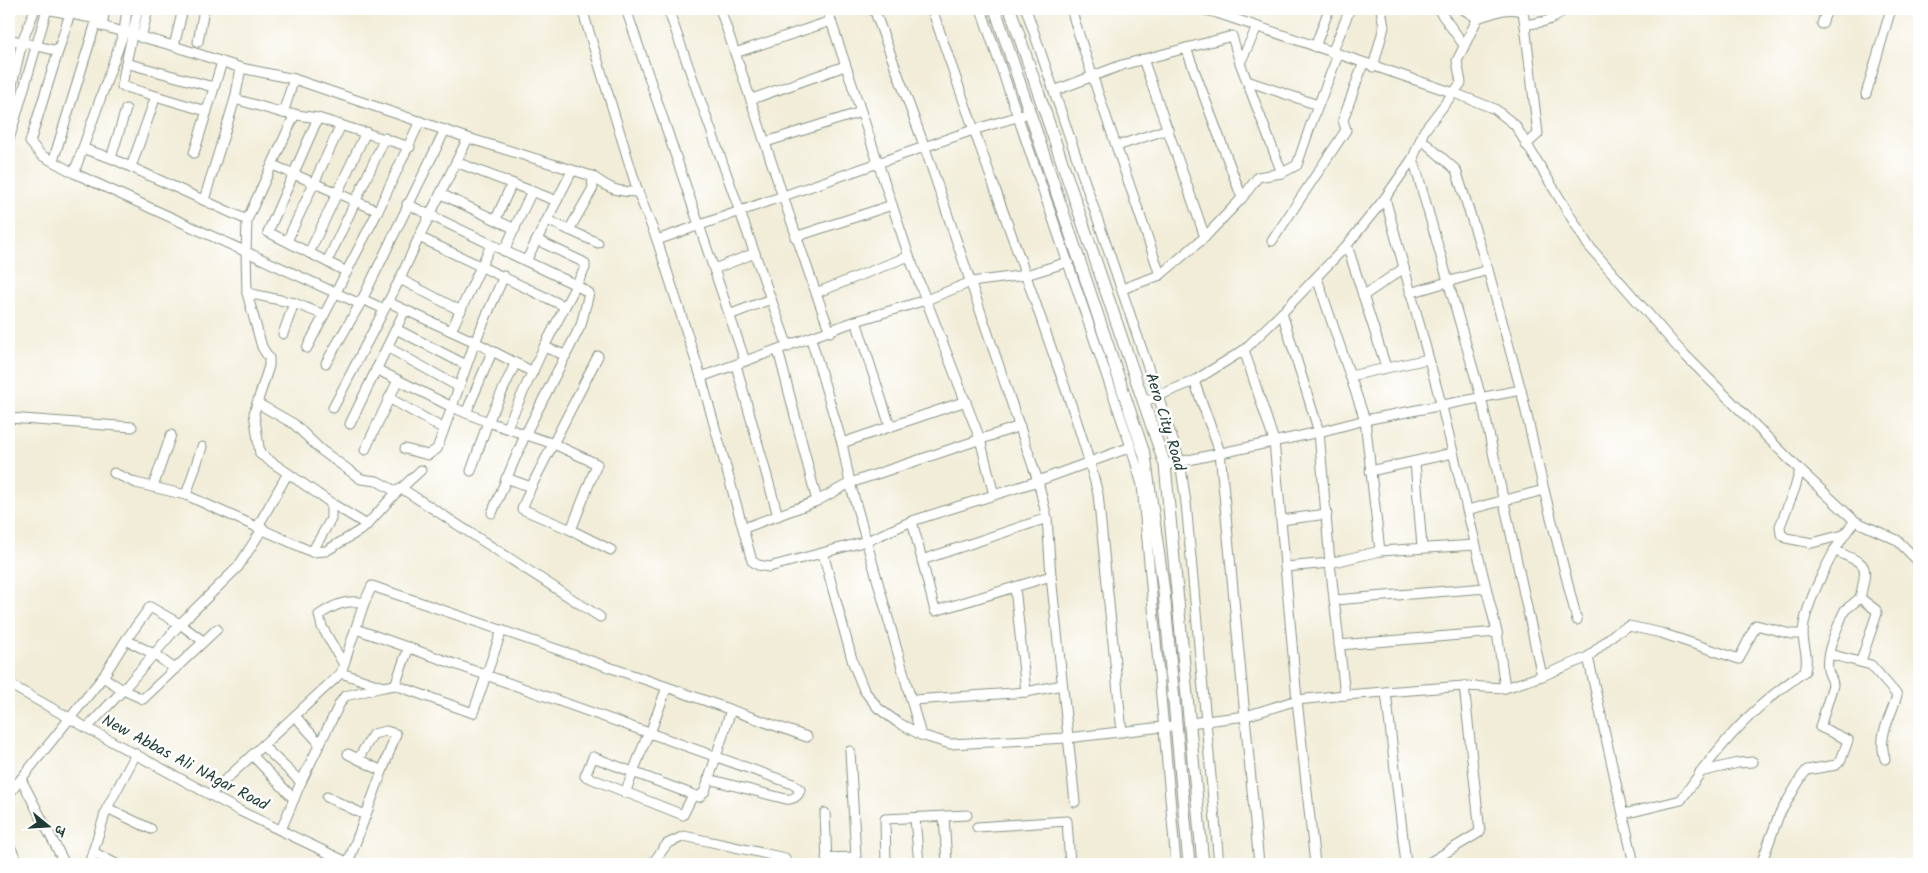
<svg xmlns="http://www.w3.org/2000/svg" width="1928" height="873" font-family="Kalam,'Playpen Sans Deva',sans-serif">
	<style>
		.lines { fill: none; stroke-linecap: round; stroke-linejoin: round }
		.minor-casing { stroke: #889586; stroke-width: 11 }
		.tertiary-casing { stroke: #889586; stroke-width: 13 }
		.minor { stroke: #fff; stroke-width: 9 }
		.tertiary { stroke: #fff; stroke-width: 11 }
		.labels { text-anchor: middle; dominant-baseline: central; stroke-width: 5; stroke-linejoin: round; paint-order: stroke }
		.street-label { font-size: 16px; fill: #1f3d34; stroke: #fff }
	</style>
	<rect width="100%" height="100%" fill="#fff"/>
	<filter id="ink" filterUnits="userSpaceOnUse"><feTurbulence type="fractalNoise" baseFrequency=".02" numOctaves="2"/><feDisplacementMap in="SourceGraphic" scale="10" xChannelSelector="R" yChannelSelector="G"/><feConvolveMatrix kernelMatrix="1 2 1 2 8 2 1 2 1" color-interpolation-filters="sRGB"/></filter>
	<filter id="wash" filterUnits="userSpaceOnUse"><feTurbulence type="fractalNoise" baseFrequency=".0096" numOctaves="4" result="noise"/><feDisplacementMap in="SourceGraphic" scale="20" xChannelSelector="R" yChannelSelector="G"/><feGaussianBlur stdDeviation="1.12" result="paint"/><feColorMatrix in="noise" values="0 0 0 0 0 0 0 0 0 0 0 0 0 0 0 0 0 1.4 0 .05"/><feComposite in="paint" operator="in"/></filter>
	<g filter="url(#wash)">
		<rect width="100%" height="100%" fill="#f2edd8"/>
	</g>
	<g filter="url(#ink)">
		<g class="lines">
			<defs>
				<g id="minor">
					<path d="M46,9L97,19L102,26L174,46L241,68L294,79L468,138L592,176C610,189 616,192 638,192"/>
					<path d="M138,9L126,63L122,86L206,111"/>
					<path d="M582,9L638,192L657,240L701,377L752,561L758,565L769,567L867,541L912,521L1038,481L1131,447"/>
					<path d="M626,9L745,361"/>
					<path d="M668,9L788,347"/>
					<path d="M720,9C757,116 791,225 830,332"/>
					<path d="M827,9L909,256L980,439L994,495"/>
					<path d="M874,9L925,148L1038,481L1047,518L1051,576L1075,802"/>
					<path d="M932,9C969,119 1010,228 1048,339C1066,390 1085,441 1098,494L1122,732"/>
					<path d="M981,9L1131,447L1142,485L1176,864"/>
					<path d="M1026,9L1180,461L1186,503L1219,864"/>
					<path d="M1071,9C1098,98 1131,186 1160,275"/>
					<path d="M1200,9L1217,13L1454,93L1495,109L1515,125L1588,245L1679,349L1800,470L1855,521L1897,540L1919,562"/>
					<path d="M1438,9L1464,45"/>
					<path d="M1463,9L1477,18C1492,14 1509,5 1523,12L1525,25C1538,22 1556,22 1563,9"/>
					<path d="M71,10L30,142L41,155L74,173L360,304"/>
					<path d="M1822,24L1827,9"/>
					<path d="M1525,25L1538,134L1526,145"/>
					<path d="M102,26L105,9"/>
					<path d="M141,38L148,9"/>
					<path d="M9,39L58,51"/>
					<path d="M198,42L204,9"/>
					<path d="M174,46L183,9"/>
					<path d="M1315,47L1329,9"/>
					<path d="M1186,48L1242,198"/>
					<path d="M735,53L831,21"/>
					<path d="M1332,53L1350,9"/>
					<path d="M1143,59L1205,237"/>
					<path d="M126,63L213,87"/>
					<path d="M1240,63L1257,27"/>
					<path d="M1373,67L1384,27L1381,9"/>
					<path d="M1247,81L1318,105"/>
					<path d="M1054,91L1122,65L1232,36L1240,63L1282,173"/>
					<path d="M1866,94L1891,9"/>
					<path d="M9,98L22,42L35,9"/>
					<path d="M235,99L283,113L318,118L410,147"/>
					<path d="M752,99L845,66"/>
					<path d="M283,113L294,79"/>
					<path d="M295,114L247,220L246,252L247,293L262,347L269,358V366L254,413L260,454L331,503L367,525"/>
					<path d="M318,118L268,232L347,272"/>
					<path d="M1421,139L1456,170L1488,270L1521,390L1544,490L1577,620"/>
					<path d="M9,140L47,9"/>
					<path d="M766,142L861,112"/>
					<path d="M1117,146L1168,129"/>
					<path d="M84,149L111,158L247,220"/>
					<path d="M194,153L222,62"/>
					<path d="M111,158L126,109"/>
					<path d="M1413,158L1481,397L1542,676"/>
					<path d="M53,161L97,19"/>
					<path d="M456,162L557,201"/>
					<path d="M273,165L378,211"/>
					<path d="M131,167L156,96"/>
					<path d="M74,173L124,32L127,9"/>
					<path d="M441,194L515,229"/>
					<path d="M1385,198L1442,407L1497,632L1505,688"/>
					<path d="M204,200L235,99L241,68"/>
					<path d="M407,204L576,285L589,293L581,325L526,433L492,513"/>
					<path d="M496,219L512,183"/>
					<path d="M547,220L598,243"/>
					<path d="M569,230L593,188L592,176"/>
					<path d="M419,237L564,306"/>
					<path d="M795,237L892,205"/>
					<path d="M657,240L973,130L1023,115"/>
					<path d="M287,241L341,125"/>
					<path d="M1272,241L1346,130L1343,120L1363,64"/>
					<path d="M1347,245L1386,367"/>
					<path d="M504,251L532,191"/>
					<path d="M309,253L366,132"/>
					<path d="M526,261L572,171"/>
					<path d="M327,262L385,138"/>
					<path d="M714,269L755,253"/>
					<path d="M1317,278L1365,420L1380,551"/>
					<path d="M400,279L461,311"/>
					<path d="M1122,289L1160,275L1205,237L1242,198L1258,177L1282,173L1297,165L1311,124L1338,55"/>
					<path d="M247,293L294,303L324,315"/>
					<path d="M816,293L909,256"/>
					<path d="M1410,293L1488,270"/>
					<path d="M1363,296L1404,268"/>
					<path d="M362,299L384,309"/>
					<path d="M388,302L475,342L533,372"/>
					<path d="M1282,313L1319,432L1330,563L1345,695"/>
					<path d="M729,315L771,299"/>
					<path d="M856,321L890,426"/>
					<path d="M396,329L466,365"/>
					<path d="M451,331L491,245"/>
					<path d="M283,334L294,303"/>
					<path d="M811,339L842,443L850,483L921,735L950,744L1067,738L1171,726"/>
					<path d="M387,347L459,387"/>
					<path d="M544,347L565,355"/>
					<path d="M307,348L378,211L420,121"/>
					<path d="M778,350L817,501"/>
					<path d="M1244,350L1274,441L1297,700L1315,864"/>
					<path d="M598,356L531,487L522,509L571,530L611,550"/>
					<path d="M326,363L360,304L445,130"/>
					<path d="M736,365L778,516"/>
					<path d="M376,369L452,407L488,422L554,444L597,464L571,530"/>
					<path d="M1350,376L1428,359"/>
					<path d="M701,377L856,321L926,300L971,282L1026,275L1068,262"/>
					<path d="M1194,381L1220,452L1259,864"/>
					<path d="M389,398L444,429"/>
					<path d="M1143,402L1194,381L1244,350L1282,313L1347,245L1385,198L1413,158L1424,131L1461,83L1457,61L1482,9"/>
					<path d="M257,403L294,424L321,450L361,479L377,481L397,492"/>
					<path d="M333,408L400,279L419,237L468,138"/>
					<path d="M466,413L492,352"/>
					<path d="M9,418L132,427"/>
					<path d="M350,424L405,310"/>
					<path d="M507,427L544,347L585,268V264L583,262L537,240"/>
					<path d="M842,443L966,401"/>
					<path d="M405,449L428,455L437,449L475,342L504,276"/>
					<path d="M365,450L398,380"/>
					<path d="M1415,462L1422,547"/>
					<path d="M1165,465L1319,432L1365,420L1521,390"/>
					<path d="M1800,470L1795,488L1780,526L1781,534L1786,538L1812,543L1843,535"/>
					<path d="M471,471L488,422L515,364"/>
					<path d="M1370,471L1453,453"/>
					<path d="M114,473L136,483L186,495L312,552L326,551L364,528L394,495L421,470"/>
					<path d="M506,478L531,487"/>
					<path d="M153,487L171,435"/>
					<path d="M401,488L600,617"/>
					<path d="M186,495L202,447"/>
					<path d="M1467,510L1544,490"/>
					<path d="M1281,520L1327,514"/>
					<path d="M912,521L935,611L1051,576"/>
					<path d="M258,526L288,473"/>
					<path d="M744,528L817,501L850,483L1020,426"/>
					<path d="M1834,550C1867,566 1869,560 1860,598L1876,610L1877,613L1861,661"/>
					<path d="M312,552L331,519V503"/>
					<path d="M823,553L853,663L864,690L878,708L897,722L921,735"/>
					<path d="M922,560L1047,518"/>
					<path d="M1285,567L1330,563L1380,551L1475,545"/>
					<path d="M1015,587L1026,692"/>
					<path d="M1334,600L1486,588"/>
					<path d="M356,629L793,784L800,790C798,797 792,800 786,799L708,779"/>
					<path d="M126,640L154,654L175,669"/>
					<path d="M1339,645L1497,632"/>
					<path d="M1829,654L1871,665L1897,695C1891,719 1877,733 1885,759"/>
					<path d="M1588,657L1634,864"/>
					<path d="M343,663L322,627L319,615C334,605 347,599 364,603"/>
					<path d="M341,673L364,603L372,586L667,687L807,737"/>
					<path d="M103,677L123,690L143,699L217,629"/>
					<path d="M9,684L87,728L240,811L351,864"/>
					<path d="M395,685L409,647"/>
					<path d="M1386,692L1406,864"/>
					<path d="M913,700L1026,692L1062,685"/>
					<path d="M295,716L320,744"/>
					<path d="M1190,723L1246,716L1297,700L1345,695L1464,686L1505,688L1542,676L1588,657L1614,634L1629,626L1661,633L1739,659L1756,625L1791,634H1803"/>
					<path d="M87,728L123,690L180,624L238,567L263,528"/>
					<path d="M263,746L301,782"/>
					<path d="M348,754L382,771"/>
					<path d="M252,755L294,799"/>
					<path d="M1700,772L1738,763L1753,762"/>
					<path d="M21,779L65,864"/>
					<path d="M625,793L646,739L650,733L667,687"/>
					<path d="M9,794L103,677L126,640L150,607L180,624L203,641"/>
					<path d="M210,794L341,673L383,687L395,685L473,713L502,630"/>
					<path d="M693,795L683,815L585,776L593,757L699,797L705,791L731,710"/>
					<path d="M327,797L365,815"/>
					<path d="M107,808L151,829"/>
					<path d="M825,813L827,863"/>
					<path d="M1624,814L1681,800C1705,765 1733,729 1766,701C1778,690 1792,681 1805,671C1809,654 1803,648 1803,633C1804,604 1836,543 1855,521"/>
					<path d="M944,816L947,864"/>
					<path d="M915,818L919,864"/>
					<path d="M977,827L1067,821L1070,864"/>
					<path d="M281,830L301,782L340,703L345,696L383,687"/>
					<path d="M9,845L19,864"/>
					<path d="M93,852L116,864"/>
					<path d="M826,858L856,857L850,751"/>
					<path d="M348,863L396,734L386,731L373,734L358,759"/>
					<path d="M89,864L107,808L136,754"/>
					<path d="M652,864L667,844L684,836L785,858"/>
					<path d="M886,864L885,819L967,815"/>
					<path d="M1427,864L1480,832L1464,686"/>
					<path d="M1761,864L1779,815L1802,776L1807,770L1836,765L1841,760L1848,740L1820,727L1833,685C1833,679 1829,676 1828,670C1825,653 1836,632 1842,616L1845,610L1860,598"/>
				</g>
				<g id="tertiary">
					<path d="M995,9L1145,456L1164,592L1189,864"/>
					<path d="M1010,9L1165,465L1203,864"/>
				</g>
			</defs>
			<!-- minor casing -->
			<use href="#minor" class="minor-casing"/>
			<!-- tertiary casing -->
			<use href="#tertiary" class="tertiary-casing"/>
			<!-- minor -->
			<use href="#minor" class="minor"/>
			<!-- tertiary -->
			<use href="#tertiary" class="tertiary"/>
		</g>
	</g>
	<g class="labels">
		<!-- street labels -->
		<g class="street-label">
			<text transform="translate(1165 422) rotate(73)">Aero City Road</text>
			<text transform="translate(185 763) rotate(28)">New Abbas Ali NAgar Road</text>
		</g>
	</g>
	<!-- margin -->
	<rect width="1928" height="873" fill="none" stroke="#fff" stroke-width="30"/>
	<!-- north arrow -->
	<g transform="translate(48 826) rotate(108)" stroke="#ffffff" stroke-width="4" paint-order="stroke">
	<path d="M0-4L9 19L0 12L-9 19Z" fill="#1f3d34"/>
	<text y="-8" font-size="14" font-weight="bold" text-anchor="middle" fill="#1f3d34">उ</text>
	</g>
</svg>
